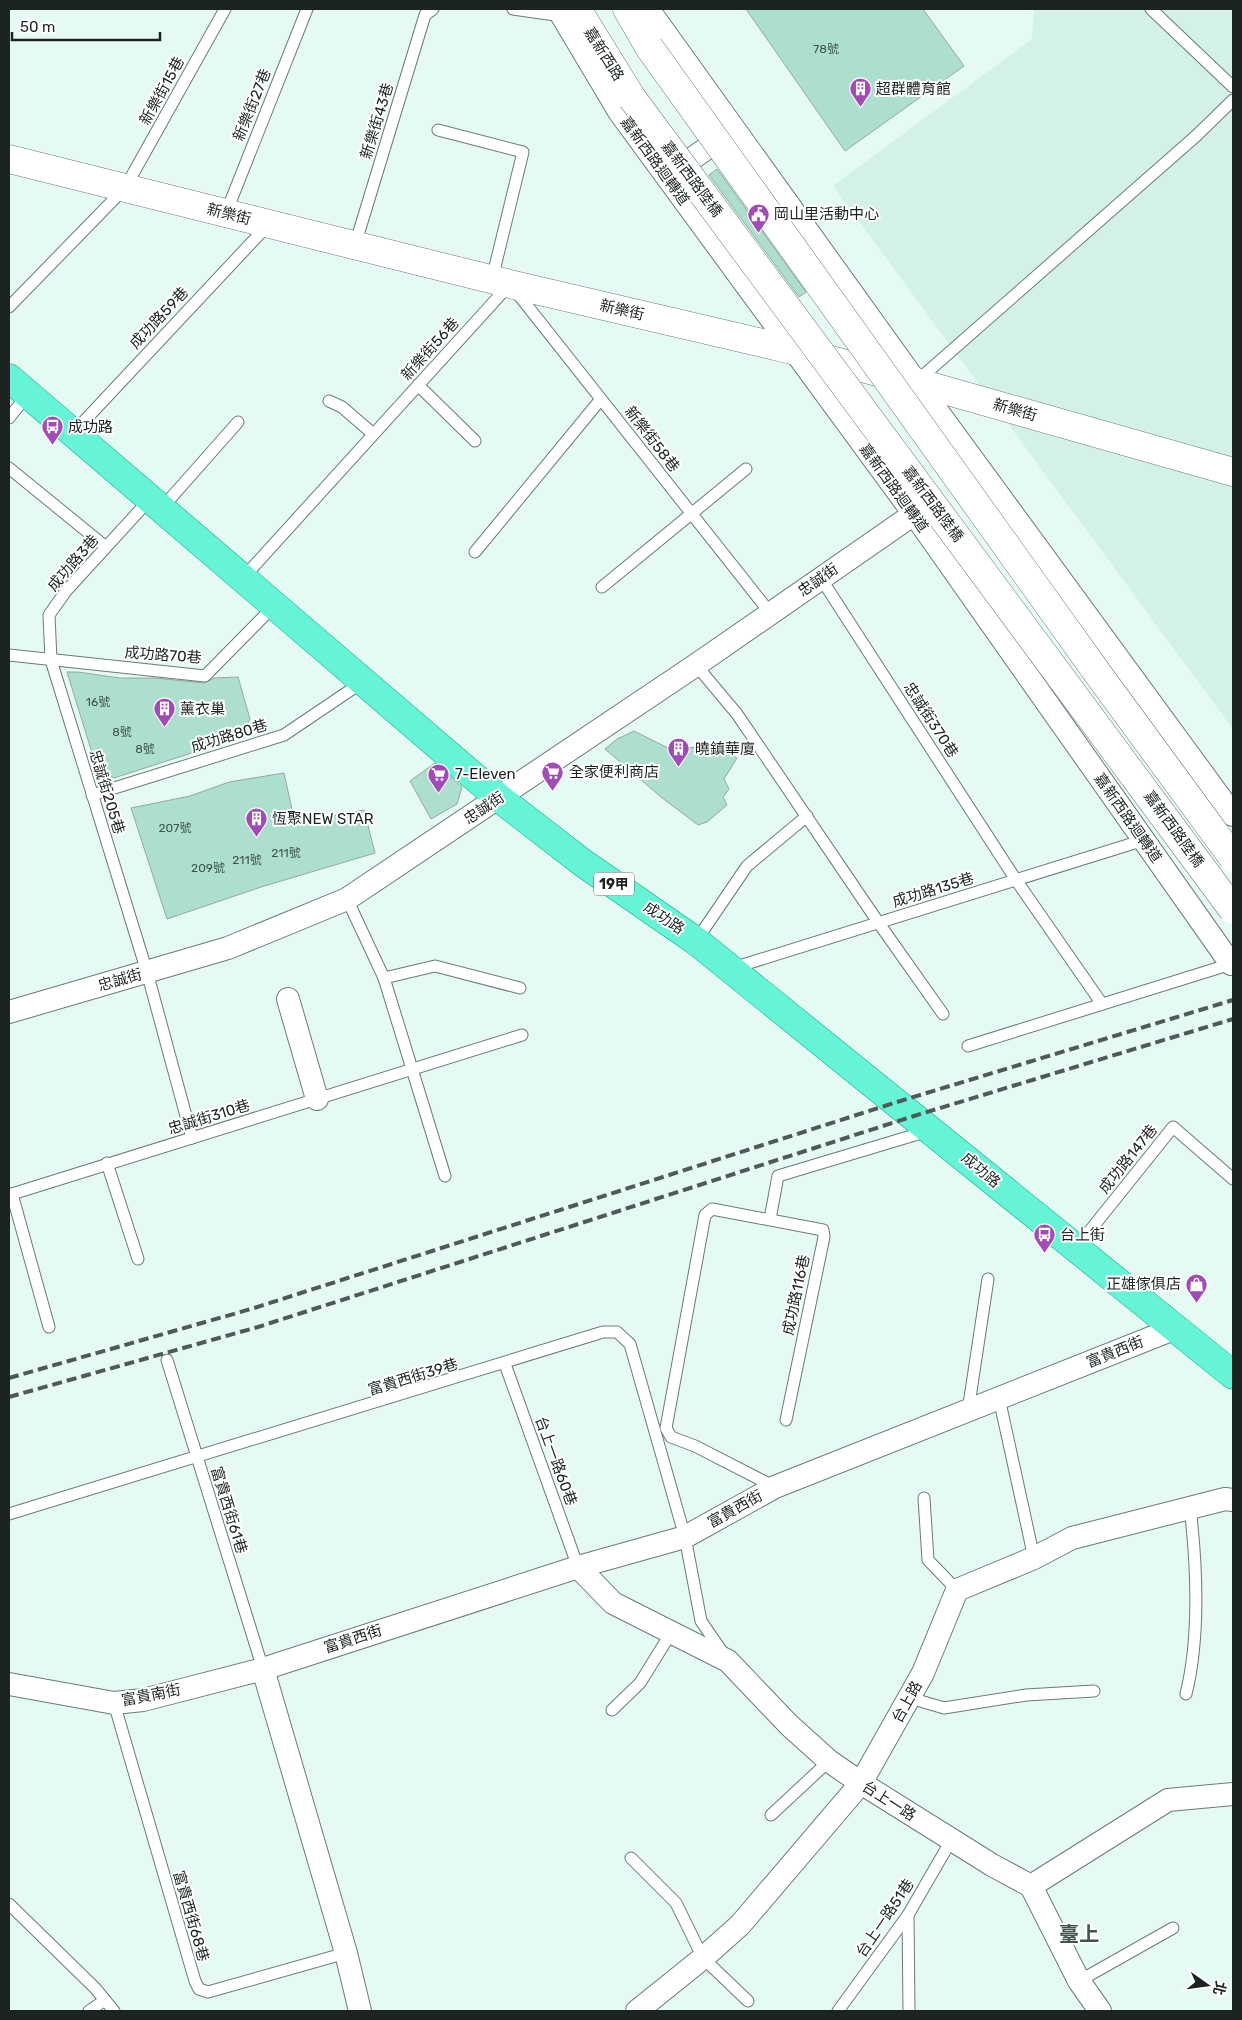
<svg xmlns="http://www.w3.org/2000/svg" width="1242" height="2020" font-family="Rubik,'Noto Sans TC',sans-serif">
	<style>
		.built { fill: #d3f1e6 }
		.building { fill: #addfce; stroke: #94a8a1 }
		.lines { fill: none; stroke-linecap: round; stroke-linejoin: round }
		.service-casing { stroke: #697c75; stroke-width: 13 }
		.minor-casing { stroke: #697c75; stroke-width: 24 }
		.tertiary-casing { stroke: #697c75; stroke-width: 29 }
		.primary-casing { stroke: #0aa686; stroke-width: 29 }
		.service { stroke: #fff; stroke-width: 11 }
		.minor { stroke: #fff; stroke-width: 22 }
		.tertiary { stroke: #fff; stroke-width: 28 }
		.primary { stroke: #66f4d7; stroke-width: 28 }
		.rail { stroke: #4f5a56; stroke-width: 4; stroke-dasharray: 10 5; stroke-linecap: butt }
		.tertiary-bridge-casing { stroke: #697c75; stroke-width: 29; stroke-linecap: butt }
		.tertiary-bridge { stroke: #fff; stroke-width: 28 }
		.labels { text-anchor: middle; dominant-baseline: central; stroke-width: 4; stroke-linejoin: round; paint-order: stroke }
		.number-label { font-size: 12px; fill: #40534c }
		.shield { fill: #fff; stroke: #606664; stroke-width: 1 }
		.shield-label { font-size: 14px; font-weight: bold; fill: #1c2421 }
		.street-label { font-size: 15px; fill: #1c2421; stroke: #fff }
		.poi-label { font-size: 15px; fill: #1c2421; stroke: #fff; text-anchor: start }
		.district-label { font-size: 20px; font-weight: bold; fill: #42544d; stroke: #fff }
	</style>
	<rect width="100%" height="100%" fill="#e5faf2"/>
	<!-- built -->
	<path class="built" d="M1034,9H1233V729L833,186L1032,39Z"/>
	<!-- building -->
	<g class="building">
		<path d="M746,9H923L964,66L845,151Z"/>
		<path d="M717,169L806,292L799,297L709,175Z"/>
		<path d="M67,672H78L120,678H155L204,683L214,678L238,677L250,719L241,737L114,778L97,769Z"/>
		<path d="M634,731L670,749L717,746L737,758L724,779L729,789L723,797L727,805L707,822L698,825L661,797L605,749L617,739Z"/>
		<path d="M435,763L462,787L457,804L431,819L410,781Z"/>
		<path d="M284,773L295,823L364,810L375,853L261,887L167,919L131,808L190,796L229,782Z"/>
	</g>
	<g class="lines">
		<defs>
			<g id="service">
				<path d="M513,9L562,16"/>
				<path d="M1151,9L1233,87"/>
				<path d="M438,130L523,152L492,279"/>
				<path d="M226,213L307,9"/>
				<path d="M355,245L425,15L433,9"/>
				<path d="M9,307L125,188L225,9"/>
				<path d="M917,381L1196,136L1233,100"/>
				<path d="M418,385L475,441"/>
				<path d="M329,401L342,407L372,433"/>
				<path d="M9,418L28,394"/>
				<path d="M73,433L268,225"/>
				<path d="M9,468L106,547"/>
				<path d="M150,499L66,591L49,615L51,660L147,972L192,1138"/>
				<path d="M162,508L238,422"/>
				<path d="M475,552L601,399"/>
				<path d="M244,577L510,284L771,614"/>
				<path d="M820,577L1016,880L1102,1004"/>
				<path d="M602,587L746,469"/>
				<path d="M9,655L205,676L274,606"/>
				<path d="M696,665L737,714L878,922L943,1014"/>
				<path d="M92,795L284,735L364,681"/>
				<path d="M347,899L384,978L445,1176"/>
				<path d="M696,941L747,866L807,816"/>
				<path d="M733,968L1144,840"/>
				<path d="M384,978L435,966L520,988"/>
				<path d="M968,1046L1231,964"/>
				<path d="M107,1163L138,1259"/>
				<path d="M12,1194L522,1035"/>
				<path d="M9,1195L12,1194L49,1327"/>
				<path d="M770,1219L778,1176L928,1131"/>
				<path d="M1076,1248L1173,1127L1233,1179"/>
				<path d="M167,1360L263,1669"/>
				<path d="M505,1364L578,1567"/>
				<path d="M999,1398L1034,1558"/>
				<path d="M968,1411L988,1279"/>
				<path d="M775,1487L695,1446L671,1437L666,1428L705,1215L712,1209L823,1230L824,1237L786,1420"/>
				<path d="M924,1498L928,1560L957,1590"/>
				<path d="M9,1514L603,1332H617L630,1344L685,1537L701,1621L723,1653"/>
				<path d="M1186,1694C1200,1638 1197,1565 1190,1508"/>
				<path d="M910,1698L944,1708L1026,1695L1094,1691"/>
				<path d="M114,1703L195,1981L199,1989L208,1992L346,1953"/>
				<path d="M612,1710L640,1683L671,1633"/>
				<path d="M771,1815L829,1761"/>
				<path d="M631,1858L676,1903L703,1958L748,2001"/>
				<path d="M9,1904L95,1988L114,2011"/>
				<path d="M908,1915L909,2011"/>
				<path d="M1079,1981L1173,1928"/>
				<path d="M89,2011L105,2000"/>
				<path d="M838,2011L908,1915L952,1839"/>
			</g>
			<g id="minor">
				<path d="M558,9L620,113L914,514L1231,964L1233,963"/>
				<path d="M648,9L916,382L1233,815"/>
				<path d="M669,175L731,131"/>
				<path d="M288,999L317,1099"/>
				<path d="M9,1012L228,948L347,899L696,665L914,514"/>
				<path d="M578,1567L613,1603L728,1661L789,1725L829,1761L861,1783L992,1865L1031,1886L1168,1800L1233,1794"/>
				<path d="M263,1669L346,1953L360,2011"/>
				<path d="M9,1684L114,1703L143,1700L263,1669L578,1567L685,1537L775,1487L1176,1328"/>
				<path d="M1031,1886L1079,1981L1100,2011"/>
				<path d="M637,2011L703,1958L740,1925L861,1783L923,1673L957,1590L1034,1558L1072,1538L1225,1499L1233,1500"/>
			</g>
			<g id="tertiary">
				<path d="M577,9L632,98"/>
				<path d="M627,9L649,47"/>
				<path d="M9,159L510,284L792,350L916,382L1233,472"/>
			</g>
			<path id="primary" d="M9,378L499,798L583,863L696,941L1233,1375"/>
		</defs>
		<!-- service casing -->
		<use href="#service" class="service-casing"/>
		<!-- minor casing -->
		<use href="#minor" class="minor-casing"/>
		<!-- tertiary casing -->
		<use href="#tertiary" class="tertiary-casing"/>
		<!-- primary casing -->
		<use href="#primary" class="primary-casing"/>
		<!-- service -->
		<use href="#service" class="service"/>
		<!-- minor -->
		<use href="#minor" class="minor"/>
		<!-- tertiary -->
		<use href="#tertiary" class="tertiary"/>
		<!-- primary -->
		<use href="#primary" class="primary"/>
		<!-- rail -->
		<g class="rail">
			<path d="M9,1378L251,1309L897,1102L1233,1000"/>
			<path d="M9,1397L258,1327L914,1116L1233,1019"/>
		</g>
		<defs>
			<g id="tertiary-bridge">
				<path d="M649,47L1101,678L1233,858"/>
				<path d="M632,98L1233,910"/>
			</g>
		</defs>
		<!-- tertiary-bridge casing -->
		<use href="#tertiary-bridge" class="tertiary-bridge-casing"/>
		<!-- tertiary-bridge -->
		<use href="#tertiary-bridge" class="tertiary-bridge"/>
	</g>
	<!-- icons -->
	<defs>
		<symbol id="building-pin" viewBox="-11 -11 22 30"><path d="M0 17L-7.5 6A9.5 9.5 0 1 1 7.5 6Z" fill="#a24bb8" stroke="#fff"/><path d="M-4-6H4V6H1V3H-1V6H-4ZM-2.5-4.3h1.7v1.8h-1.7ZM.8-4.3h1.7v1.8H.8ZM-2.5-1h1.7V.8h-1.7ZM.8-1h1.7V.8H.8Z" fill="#fff"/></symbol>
		<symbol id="civic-pin" viewBox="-11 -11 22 30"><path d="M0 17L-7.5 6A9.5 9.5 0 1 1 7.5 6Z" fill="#a24bb8" stroke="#fff"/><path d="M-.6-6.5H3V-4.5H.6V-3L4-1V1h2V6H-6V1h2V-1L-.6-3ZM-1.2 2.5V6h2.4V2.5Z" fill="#fff"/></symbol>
		<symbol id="bus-pin" viewBox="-11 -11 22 30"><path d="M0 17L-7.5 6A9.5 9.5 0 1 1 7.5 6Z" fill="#a24bb8" stroke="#fff"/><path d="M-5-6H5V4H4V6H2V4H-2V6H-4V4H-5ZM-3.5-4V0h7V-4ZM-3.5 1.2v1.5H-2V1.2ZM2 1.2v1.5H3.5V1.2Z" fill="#fff"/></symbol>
		<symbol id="supermarket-pin" viewBox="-11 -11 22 30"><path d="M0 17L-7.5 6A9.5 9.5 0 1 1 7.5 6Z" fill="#a24bb8" stroke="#fff"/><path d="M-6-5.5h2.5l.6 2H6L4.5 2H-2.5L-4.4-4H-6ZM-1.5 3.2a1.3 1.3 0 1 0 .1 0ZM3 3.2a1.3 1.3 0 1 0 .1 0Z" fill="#fff"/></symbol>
		<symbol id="shop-pin" viewBox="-11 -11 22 30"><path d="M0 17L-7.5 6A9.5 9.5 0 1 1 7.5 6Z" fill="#a24bb8" stroke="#fff"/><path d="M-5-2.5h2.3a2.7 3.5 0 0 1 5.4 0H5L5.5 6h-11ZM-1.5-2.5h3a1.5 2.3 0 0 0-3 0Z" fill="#fff"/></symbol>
	</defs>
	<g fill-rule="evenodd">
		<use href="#building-pin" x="848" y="76" width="25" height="34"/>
		<use href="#civic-pin" x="746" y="202" width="25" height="34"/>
		<use href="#bus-pin" x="40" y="414" width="25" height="34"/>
		<use href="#building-pin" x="152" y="696" width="25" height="34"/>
		<use href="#building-pin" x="666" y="736" width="25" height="34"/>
		<use href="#supermarket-pin" x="540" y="760" width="25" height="34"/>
		<use href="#supermarket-pin" x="426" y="762" width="25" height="34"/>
		<use href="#building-pin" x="244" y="806" width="25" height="34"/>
		<use href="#bus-pin" x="1032" y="1222" width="25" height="34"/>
		<use href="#shop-pin" x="1184" y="1272" width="25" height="34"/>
	</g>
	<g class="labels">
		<!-- number labels -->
		<g class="number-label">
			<text x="826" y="49">78號</text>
			<text x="98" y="702">16號</text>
			<text x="122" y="732">8號</text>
			<text x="145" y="749">8號</text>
			<text x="175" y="828">207號</text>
			<text x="286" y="853">211號</text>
			<text x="247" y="860">211號</text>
			<text x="208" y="868">209號</text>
		</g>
		<!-- shield labels -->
		<rect class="shield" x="594" y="872.5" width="40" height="23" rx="4"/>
		<g class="shield-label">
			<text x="614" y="884">19甲</text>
		</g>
		<!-- street labels -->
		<g class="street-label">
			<text transform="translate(604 54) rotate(58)">嘉新西路</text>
			<text transform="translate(162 91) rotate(-61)">新樂街15巷</text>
			<text transform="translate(252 105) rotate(-68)">新樂街27巷</text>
			<text transform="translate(377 121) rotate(-73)">新樂街43巷</text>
			<text transform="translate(655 161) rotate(54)">嘉新西路迴轉道</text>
			<text transform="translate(692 179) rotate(53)">嘉新西路陸橋</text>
			<text transform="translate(229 214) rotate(14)">新樂街</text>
			<text transform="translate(622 310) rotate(13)">新樂街</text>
			<text transform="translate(159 318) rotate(-47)">成功路59巷</text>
			<text transform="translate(430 349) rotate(-48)">新樂街56巷</text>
			<text transform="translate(1015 410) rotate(16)">新樂街</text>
			<text transform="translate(652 439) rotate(52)">新樂街58巷</text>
			<text transform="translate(894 488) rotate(54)">嘉新西路迴轉道</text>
			<text transform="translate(933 504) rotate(53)">嘉新西路陸橋</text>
			<text transform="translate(73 563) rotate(-49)">成功路3巷</text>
			<text transform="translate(818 580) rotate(-35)">忠誠街</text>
			<text transform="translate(163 655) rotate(4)">成功路70巷</text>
			<text transform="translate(931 720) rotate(57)">忠誠街370巷</text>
			<text transform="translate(229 736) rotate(-17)">成功路80巷</text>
			<text transform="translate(107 792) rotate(73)">忠誠街205巷</text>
			<text transform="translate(484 808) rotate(-34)">忠誠街</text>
			<text transform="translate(1128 818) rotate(55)">嘉新西路迴轉道</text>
			<text transform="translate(1174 829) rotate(54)">嘉新西路陸橋</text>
			<text transform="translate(933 890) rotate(-17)">成功路135巷</text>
			<text transform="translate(664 918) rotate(34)">成功路</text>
			<text transform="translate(120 980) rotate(-16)">忠誠街</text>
			<text transform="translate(209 1117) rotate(-17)">忠誠街310巷</text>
			<text transform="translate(1128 1159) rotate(-51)">成功路147巷</text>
			<text transform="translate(981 1170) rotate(40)">成功路</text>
			<text transform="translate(796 1295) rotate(-78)">成功路116巷</text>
			<text transform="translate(1115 1352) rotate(-22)">富貴西街</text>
			<text transform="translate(413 1377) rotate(-17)">富貴西街39巷</text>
			<text transform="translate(556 1461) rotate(70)">台上一路60巷</text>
			<text transform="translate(735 1509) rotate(-29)">富貴西街</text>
			<text transform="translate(229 1510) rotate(73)">富貴西街61巷</text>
			<text transform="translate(353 1639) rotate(-18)">富貴西街</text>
			<text transform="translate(151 1695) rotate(-11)">富貴南街</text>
			<text transform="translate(907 1702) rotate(-61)">台上路</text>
			<text transform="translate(889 1801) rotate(32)">台上一路</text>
			<text transform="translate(191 1916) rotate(74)">富貴西街68巷</text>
			<text transform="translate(885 1918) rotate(-56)">台上一路51巷</text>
		</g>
		<!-- poi labels -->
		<g class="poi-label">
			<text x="876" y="89">超群體育館</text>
			<text x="774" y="214">岡山里活動中心</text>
			<text x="68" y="427">成功路</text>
			<text x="180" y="709">薰衣巢</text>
			<text x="695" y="749">曉鎮華廈</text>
			<text x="569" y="772">全家便利商店</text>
			<text x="455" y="774">7-Eleven</text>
			<text x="272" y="819">恆聚NEW STAR</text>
			<text x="1060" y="1235">台上街</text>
			<text x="1181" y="1284" text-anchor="end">正雄傢俱店</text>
		</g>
		<!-- district labels -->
		<g class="district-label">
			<text x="1079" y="1934">臺上</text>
		</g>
	</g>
	<!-- border -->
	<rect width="1242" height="2020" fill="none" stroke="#1c2421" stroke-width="20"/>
	<!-- north arrow -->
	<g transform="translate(1207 1985) rotate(104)" stroke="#ffffff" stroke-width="4" paint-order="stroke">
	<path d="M0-4L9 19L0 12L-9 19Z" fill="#1c2421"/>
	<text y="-8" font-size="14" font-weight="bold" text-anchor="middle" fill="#1c2421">北</text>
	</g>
	<!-- scale -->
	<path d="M12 32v8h148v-8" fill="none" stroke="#1c2421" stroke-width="2.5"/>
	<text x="20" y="32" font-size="15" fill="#1c2421" stroke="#ffffff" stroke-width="4" paint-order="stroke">50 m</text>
</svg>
